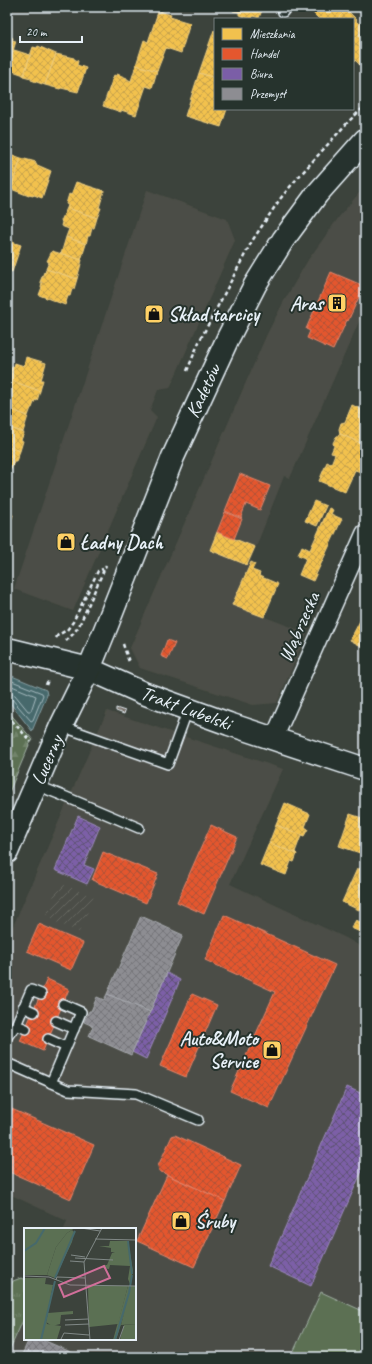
<svg xmlns="http://www.w3.org/2000/svg" width="372" height="1364" font-family="Caveat,sans-serif">
	<style>
		.built { fill: #4c4e46 }
		.industrial { fill: url(#industrial-furrows) }
		.green { fill: #5b7053; stroke: #a2b0a6 }
		.forest { fill: url(#forest-firs); stroke: #a2b0a6 }
		.park { fill: url(#park-tufts); stroke: #a2b0a6 }
		.water { fill: #46696c; stroke: #879fa4 }
		.homes { fill: url(#homes-cross-hatch); stroke: #efcf81 }
		.shops { fill: url(#shops-cross-hatch); stroke: #e5856b }
		.offices { fill: url(#offices-cross-hatch); stroke: #9c8abf }
		.industry { fill: url(#industry-cross-hatch); stroke: #a8abb1 }
		.lines { fill: none; stroke-linecap: round; stroke-linejoin: round }
		.shore { stroke: #a7bbc0; stroke-width: 1 }
		.building { fill: url(#building-cross-hatch); stroke: #e8f1f8 }
		.service-casing { stroke: #e8f1f8; stroke-width: 12 }
		.minor-casing { stroke: #e8f1f8; stroke-width: 20 }
		.tertiary-casing { stroke: #e8f1f8; stroke-width: 25 }
		.path { stroke: #e8f1f8; stroke-width: 2.5; stroke-dasharray: 4 3; stroke-linecap: butt }
		.service { stroke: #26332d; stroke-width: 9 }
		.minor { stroke: #26332d; stroke-width: 17 }
		.tertiary { stroke: #26332d; stroke-width: 22 }
		.labels { text-anchor: middle; dominant-baseline: central; stroke-width: 4; stroke-linejoin: round; paint-order: stroke }
		.poi-label { font-size: 20px; font-weight: bold; fill: #e8f1f8; stroke: #26332d; text-anchor: start }
		.street-label { font-size: 20px; fill: #e8f1f8; stroke: #26332d }
		.inset-river { fill: none; stroke: #46696c; stroke-width: 2 }
		.inset-road { fill: none; stroke: #818987; stroke-width: 1 }
		.view { fill: #d16f9a; fill-opacity: 0.15; stroke: #d16f9a; stroke-width: 2 }
		.inset-edge { fill: none; stroke: #e8f1f8; stroke-width: 2 }
	</style>
	<defs>
		<pattern id="industrial-furrows" width="10" height="10" patternUnits="userSpaceOnUse"><rect width="10" height="10" fill="#4c4e46"/><path d="M-1 1l2-2M0 10L10 0M9 11l2-2" fill="none" stroke="#666861"/></pattern>
		<pattern id="forest-firs" width="22" height="20" patternUnits="userSpaceOnUse"><rect width="22" height="20" fill="#5b7053"/><path d="M5 1l3.5 6h-7zM16 11l3.5 6h-7z" fill="#73856c"/></pattern>
		<pattern id="park-tufts" width="24" height="20" patternUnits="userSpaceOnUse"><rect width="24" height="20" fill="#5b7053"/><path d="M3 7l-1-3M5 7V3M7 7l1-3M15 17l-1-3M17 17v-4M19 17l1-3" fill="none" stroke="#73856c"/></pattern>
		<pattern id="homes-cross-hatch" width="8" height="8" patternUnits="userSpaceOnUse"><rect width="8" height="8" fill="#f2c14e"/><path d="M0 0l8 8M0 8l8-8" fill="none" stroke="#c7a34d"/></pattern>
		<pattern id="shops-cross-hatch" width="8" height="8" patternUnits="userSpaceOnUse"><rect width="8" height="8" fill="#e4572e"/><path d="M0 0l8 8M0 8l8-8" fill="none" stroke="#ad5238"/></pattern>
		<pattern id="offices-cross-hatch" width="8" height="8" patternUnits="userSpaceOnUse"><rect width="8" height="8" fill="#7b5ea7"/><path d="M0 0l8 8M0 8l8-8" fill="none" stroke="#5e5274"/></pattern>
		<pattern id="industry-cross-hatch" width="8" height="8" patternUnits="userSpaceOnUse"><rect width="8" height="8" fill="#8d8d92"/><path d="M0 0l8 8M0 8l8-8" fill="none" stroke="#747579"/></pattern>
		<pattern id="building-cross-hatch" width="8" height="8" patternUnits="userSpaceOnUse"><rect width="8" height="8" fill="#70685e"/><path d="M0 0l8 8M0 8l8-8" fill="none" stroke="#847e76"/></pattern>
	</defs>
	<rect width="100%" height="100%" fill="#3c433c"/>
	<filter id="ink" filterUnits="userSpaceOnUse"><feTurbulence type="fractalNoise" baseFrequency=".025" numOctaves="2"/><feDisplacementMap in="SourceGraphic" scale="8" xChannelSelector="R" yChannelSelector="G"/><feConvolveMatrix kernelMatrix="1 2 1 2 8 2 1 2 1" color-interpolation-filters="sRGB"/></filter>
	<g filter="url(#ink)">
		<!-- built -->
		<g class="built">
			<path d="M365,186V308L290,478L284,476L233,605L307,633L277,703L253,705L140,668L130,648L267,334L284,301L308,260L339,217Z"/>
			<path d="M147,190L227,219L235,240L170,388L158,390L150,410L157,417L73,611L14,589Z"/>
			<path d="M107,711L283,769L230,884L346,938L365,949V1312L321,1292L291,1357H7L25,1317V1339H135V1229H64L67,1221L7,1193V940Z"/>
		</g>
		<!-- industrial -->
		<path class="industrial" d="M59,883L94,897L79,932L45,917Z"/>
		<!-- green -->
		<path class="green" d="M321,1292L365,1312V1357H291Z"/>
		<!-- forest -->
		<path class="forest" d="M7,710L33,740L29,745L7,797Z"/>
		<!-- park -->
		<path class="park" d="M21,1278L25,1280V1316L10,1349L7,1348V1293L13,1281Z"/>
		<!-- water -->
		<path class="water" d="M7,674L46,690L47,695L32,731L7,699Z"/>
		<!-- homes -->
		<g class="homes">
			<path d="M235,7H265L264,10H262L259,18L253,16L252,19L239,15V12L233,11Z"/>
			<path d="M310,7H349L337,19H319L308,8Z"/>
			<path d="M349,7L347,10L357,20L356,21L359,24L362,22L365,25V30L353,41V19H337Z"/>
			<path d="M160,11L171,15L170,17L190,23L181,53L166,48L157,71L136,65L144,40L148,42L158,12L160,13Z"/>
			<path d="M214,30L215,31V78L199,73Z"/>
			<path d="M365,30V67L363,68L353,58V41Z"/>
			<path d="M7,36L13,38L12,40L16,41L7,71Z"/>
			<path d="M38,46L56,54L45,85L31,80V78L23,76L33,47L37,48Z"/>
			<path d="M14,50L30,55L24,75L7,69Z"/>
			<path d="M56,54L74,58V59L78,61L77,65L86,68L78,92L61,88L60,89L45,85Z"/>
			<path d="M136,65L157,71L152,88L146,86L136,115L121,110V112L103,106L114,75L116,76L117,74L127,78V79L131,81Z"/>
			<path d="M199,73L215,78V109H227L221,127L185,116Z"/>
			<path d="M7,153L21,158L11,189L7,187Z"/>
			<path d="M21,158L36,162L35,164L51,171L42,198L34,195L33,196L29,195V196L11,189Z"/>
			<path d="M76,182L104,191L99,208H101L97,218L67,208L68,205L66,204L69,194L71,195Z"/>
			<path d="M67,208L97,218L94,228H92L90,236H88L86,244L66,237L69,229L61,226L62,222L61,221Z"/>
			<path d="M7,237L9,238L8,240L13,241L12,242L21,245L12,272L7,270Z"/>
			<path d="M66,237L86,244L81,260L61,254Z"/>
			<path d="M52,251L82,260L77,279L46,269L49,262L47,261Z"/>
			<path d="M46,269L77,279L74,289H72L70,296H68L65,305L39,295L42,287H41L42,282H40L44,272L45,273Z"/>
			<path d="M26,357L46,363L41,380H43L40,391L9,380L11,374L10,373L12,367H14L15,363L24,366Z"/>
			<path d="M9,380L40,391L37,401L35,400L32,408H31L28,416L9,409L12,402L7,399V388Z"/>
			<path d="M352,405L365,411V445L340,434L339,429L341,423L345,422Z"/>
			<path d="M9,409L28,416L23,432L7,427V416Z"/>
			<path d="M7,427L24,433L21,440L23,441L20,451L7,447Z"/>
			<path d="M340,434L365,445V463L361,472L355,470L345,492L319,481L327,462L331,464L335,454L331,453L334,446L333,443L336,437Z"/>
			<path d="M7,447L20,451L16,461H14L8,477Z"/>
			<path d="M314,501L326,506L317,526L305,521Z"/>
			<path d="M329,508L333,510L331,514L342,519L313,581L299,575L306,558L298,555L302,546L310,550Z"/>
			<path d="M7,513L13,515L7,532Z"/>
			<path d="M217,532L255,547L247,565L210,550Z"/>
			<path d="M251,562L255,564L252,570L260,573L259,576L278,584L264,617L232,605Z"/>
			<path d="M363,615L365,616V648L350,640Z"/>
			<path d="M285,803L310,814L305,827L308,829L304,836L276,825Z"/>
			<path d="M350,814L365,819V846L363,845L360,853L339,846Z"/>
			<path d="M276,825L304,836V837L301,836L295,852L297,854L269,843Z"/>
			<path d="M269,843L297,854L294,862L291,861L286,875L260,865Z"/>
			<path d="M364,868H365V897L359,910L342,902L357,869Z"/>
			<path d="M365,898V911L360,909Z"/>
			<path d="M356,920L365,924V934L351,928Z"/>
		</g>
		<!-- shops -->
		<g class="shops">
			<path d="M331,272L364,286L348,321L347,320L333,350L307,338L310,331L306,329Z"/>
			<path d="M240,474L270,486L260,510L246,504L241,517L242,518L225,511Z"/>
			<path d="M225,512L242,519L234,539L217,532Z"/>
			<path d="M167,640L175,643L168,659L161,656Z"/>
			<path d="M211,825L237,837L204,914L177,902Z"/>
			<path d="M103,852L158,874L146,903L92,880Z"/>
			<path d="M224,915L335,965L269,1108L230,1091L275,992L205,960Z"/>
			<path d="M39,924L83,943L71,970L27,951Z"/>
			<path d="M47,979L69,989L43,1051L20,1041Z"/>
			<path d="M192,994L217,1005L186,1077L160,1066Z"/>
			<path d="M7,1107L94,1145L71,1199L7,1171Z"/>
			<path d="M175,1135L241,1165L225,1201L159,1171L158,1166L172,1136Z"/>
			<path d="M167,1175L225,1201L194,1267L137,1241Z"/>
		</g>
		<!-- offices -->
		<g class="offices">
			<path d="M78,816L100,826L84,865L94,869L87,884L55,870Z"/>
			<path d="M167,973L180,980L146,1059L132,1052Z"/>
			<path d="M347,1087L365,1095V1164L311,1286L268,1266Z"/>
		</g>
		<!-- industry -->
		<g class="industry">
			<path d="M141,916L183,935L150,1012L107,994Z"/>
			<path d="M107,994L150,1012L131,1055L89,1036L93,1026L84,1022L89,1011H91L97,997L104,1000Z"/>
			<path d="M29,1339H41L82,1357H21Z"/>
		</g>
		<g class="lines">
			<!-- shore -->
			<g class="shore">
				<path d="M7,679L42,693L43,695L33,720L31,721L11,698L7,697"/>
				<path d="M7,684L36,696L31,711H28L15,695L7,692"/>
			</g>
		</g>
		<!-- building -->
		<path class="building" d="M116,708L125,711L124,714L116,711Z"/>
		<g class="lines">
			<defs>
				<g id="service">
					<path d="M283,12L287,7"/>
					<path d="M61,726L168,764L188,709"/>
					<path d="M36,785L66,797L139,828"/>
					<path d="M23,1007L34,1012"/>
					<path d="M56,1021L74,1029"/>
					<path d="M16,1025L26,1029"/>
					<path d="M7,1037L16,1025L31,990L41,994"/>
					<path d="M48,1039L66,1047"/>
					<path d="M7,1063L68,1090L136,1094L198,1120"/>
					<path d="M51,1083L81,1012L63,1004"/>
				</g>
				<path id="minor" d="M274,738L365,533"/>
				<g id="tertiary">
					<path d="M7,649L89,669L143,693L229,724L365,769"/>
					<path d="M7,852L61,726L89,669L107,625L173,457L228,338L255,285L283,240L317,194L365,140"/>
				</g>
			</defs>
			<!-- service casing -->
			<use href="#service" class="service-casing"/>
			<!-- minor casing -->
			<use href="#minor" class="minor-casing"/>
			<!-- tertiary casing -->
			<use href="#tertiary" class="tertiary-casing"/>
			<!-- path -->
			<g class="path">
				<path d="M187,371L199,342L252,241L280,199L294,182L348,122L365,106"/>
				<path d="M56,638L58,635L67,630L73,622L98,571L103,569"/>
				<path d="M66,641L73,634L79,626L106,565"/>
				<path d="M123,644L129,662"/>
				<path d="M46,685L48,680"/>
				<path d="M7,715L31,742"/>
			</g>
			<!-- service -->
			<use href="#service" class="service"/>
			<!-- minor -->
			<use href="#minor" class="minor"/>
			<!-- tertiary -->
			<use href="#tertiary" class="tertiary"/>
		</g>
	</g>
	<!-- icons -->
	<defs>
		<symbol id="building-square" viewBox="-11 -11 22 22"><rect x="-9" y="-9" width="18" height="18" rx="4" fill="#ffd166" stroke="#26332d"/><path d="M-4-6H4V6H1V3H-1V6H-4ZM-2.5-4.3h1.7v1.8h-1.7ZM.8-4.3h1.7v1.8H.8ZM-2.5-1h1.7V.8h-1.7ZM.8-1h1.7V.8H.8Z" fill="#111"/></symbol>
		<symbol id="shop-square" viewBox="-11 -11 22 22"><rect x="-9" y="-9" width="18" height="18" rx="4" fill="#ffd166" stroke="#26332d"/><path d="M-5-2.5h2.3a2.7 3.5 0 0 1 5.4 0H5L5.5 6h-11ZM-1.5-2.5h3a1.5 2.3 0 0 0-3 0Z" fill="#111"/></symbol>
	</defs>
	<g fill-rule="evenodd">
		<use href="#building-square" x="326" y="292" width="22" height="22"/>
		<use href="#shop-square" x="143" y="303" width="22" height="22"/>
		<use href="#shop-square" x="55" y="531" width="22" height="22"/>
		<use href="#shop-square" x="261" y="1039" width="22" height="22"/>
		<use href="#shop-square" x="170" y="1210" width="22" height="22"/>
	</g>
	<g class="labels">
		<!-- poi labels -->
		<g class="poi-label">
			<text x="323" y="303" text-anchor="end">Aras</text>
			<text x="168" y="314">Skład tarcicy</text>
			<text x="80" y="542">Ładny Dach</text>
			<text x="258" y="1038" text-anchor="end">Auto&amp;Moto<tspan x="258" dy="23">Service</tspan></text>
			<text x="195" y="1221">Śruby</text>
		</g>
		<!-- street labels -->
		<g class="street-label">
			<text transform="translate(203 391) rotate(-65)">Kadetów</text>
			<text transform="translate(299 627) rotate(-66)">Wąbrzeska</text>
			<text transform="translate(186 708) rotate(20)">Trakt Lubelski</text>
			<text transform="translate(47 760) rotate(-67)">Lucerny</text>
		</g>
	</g>
	<!-- overview -->
	<g transform="translate(24 1228)">
		<rect width="112" height="112" fill="#3c433c"/>
		<path d="M86,13H104L109,43L106,56L104,51L106,38L86,37L85,41L79,40V37H83L88,25L91,24H87V20L75,18H85ZM104,58H107V65L92,112H89ZM49,83V86L37,87L36,96L28,98L22,94L24,85Z" fill="#5b7053"/>
		<path d="M48,2L50,4L48,14L31,50L23,47L32,19L43,5ZM64,58H104L94,96L65,99ZM107,58H112V96L97,97Z" fill="#5b7053"/>
		<path d="M51,0L43,5L32,19L23,47H0V1ZM1,50H22L21,56L29,57L22,92L23,96L37,98L33,111L0,112Z" fill="#5b7053"/>
		<path d="M112,96V112H96L100,97Z" fill="#5b7053"/>
		<path class="inset-river" d="M104,13L108,46M0,23L12,15L21,0M31,50L51,3M17,112L31,53M91,112L105,65L108,47"/>
		<path class="inset-road" d="M57,0L76,3M71,11L112,12M47,27L61,29M51,30L89,32M46,33L60,34M0,48L25,49L46,57L112,58M32,52L33,49L61,50M41,92L64,91M41,97L65,96M37,111L40,105L65,107M66,112L60,34L78,0M95,112L100,98"/>
		<path class="view" d="M80,38L86,50L40,69L35,57Z"/>
		<rect width="112" height="112" class="inset-edge"/>
	</g>
	<!-- margin -->
	<rect width="372" height="1364" fill="none" stroke="#26332d" stroke-width="24"/>
	<rect x="12" y="12" width="348" height="1340" fill="none" stroke="#e8f1f8" stroke-width="1.5" filter="url(#ink)"/>
	<!-- legend -->
	<rect x="214" y="18" width="140" height="92" fill="#26332d" stroke="#747f7e"/>
	<rect x="222" y="28" width="20" height="12" fill="#f2c14e" stroke="#747f7e"/>
	<text x="250" y="38" font-size="12" fill="#e8f1f8">Mieszkania</text>
	<rect x="222" y="48" width="20" height="12" fill="#e4572e" stroke="#747f7e"/>
	<text x="250" y="58" font-size="12" fill="#e8f1f8">Handel</text>
	<rect x="222" y="68" width="20" height="12" fill="#7b5ea7" stroke="#747f7e"/>
	<text x="250" y="78" font-size="12" fill="#e8f1f8">Biura</text>
	<rect x="222" y="88" width="20" height="12" fill="#8d8d92" stroke="#747f7e"/>
	<text x="250" y="98" font-size="12" fill="#e8f1f8">Przemysł</text>
	<!-- scale -->
	<path d="M20 36v6h62v-6" fill="none" stroke="#e8f1f8" stroke-width="2"/>
	<text x="26" y="36" font-size="12" fill="#e8f1f8" stroke="#26332d" stroke-width="3" paint-order="stroke">20 m</text>
</svg>
